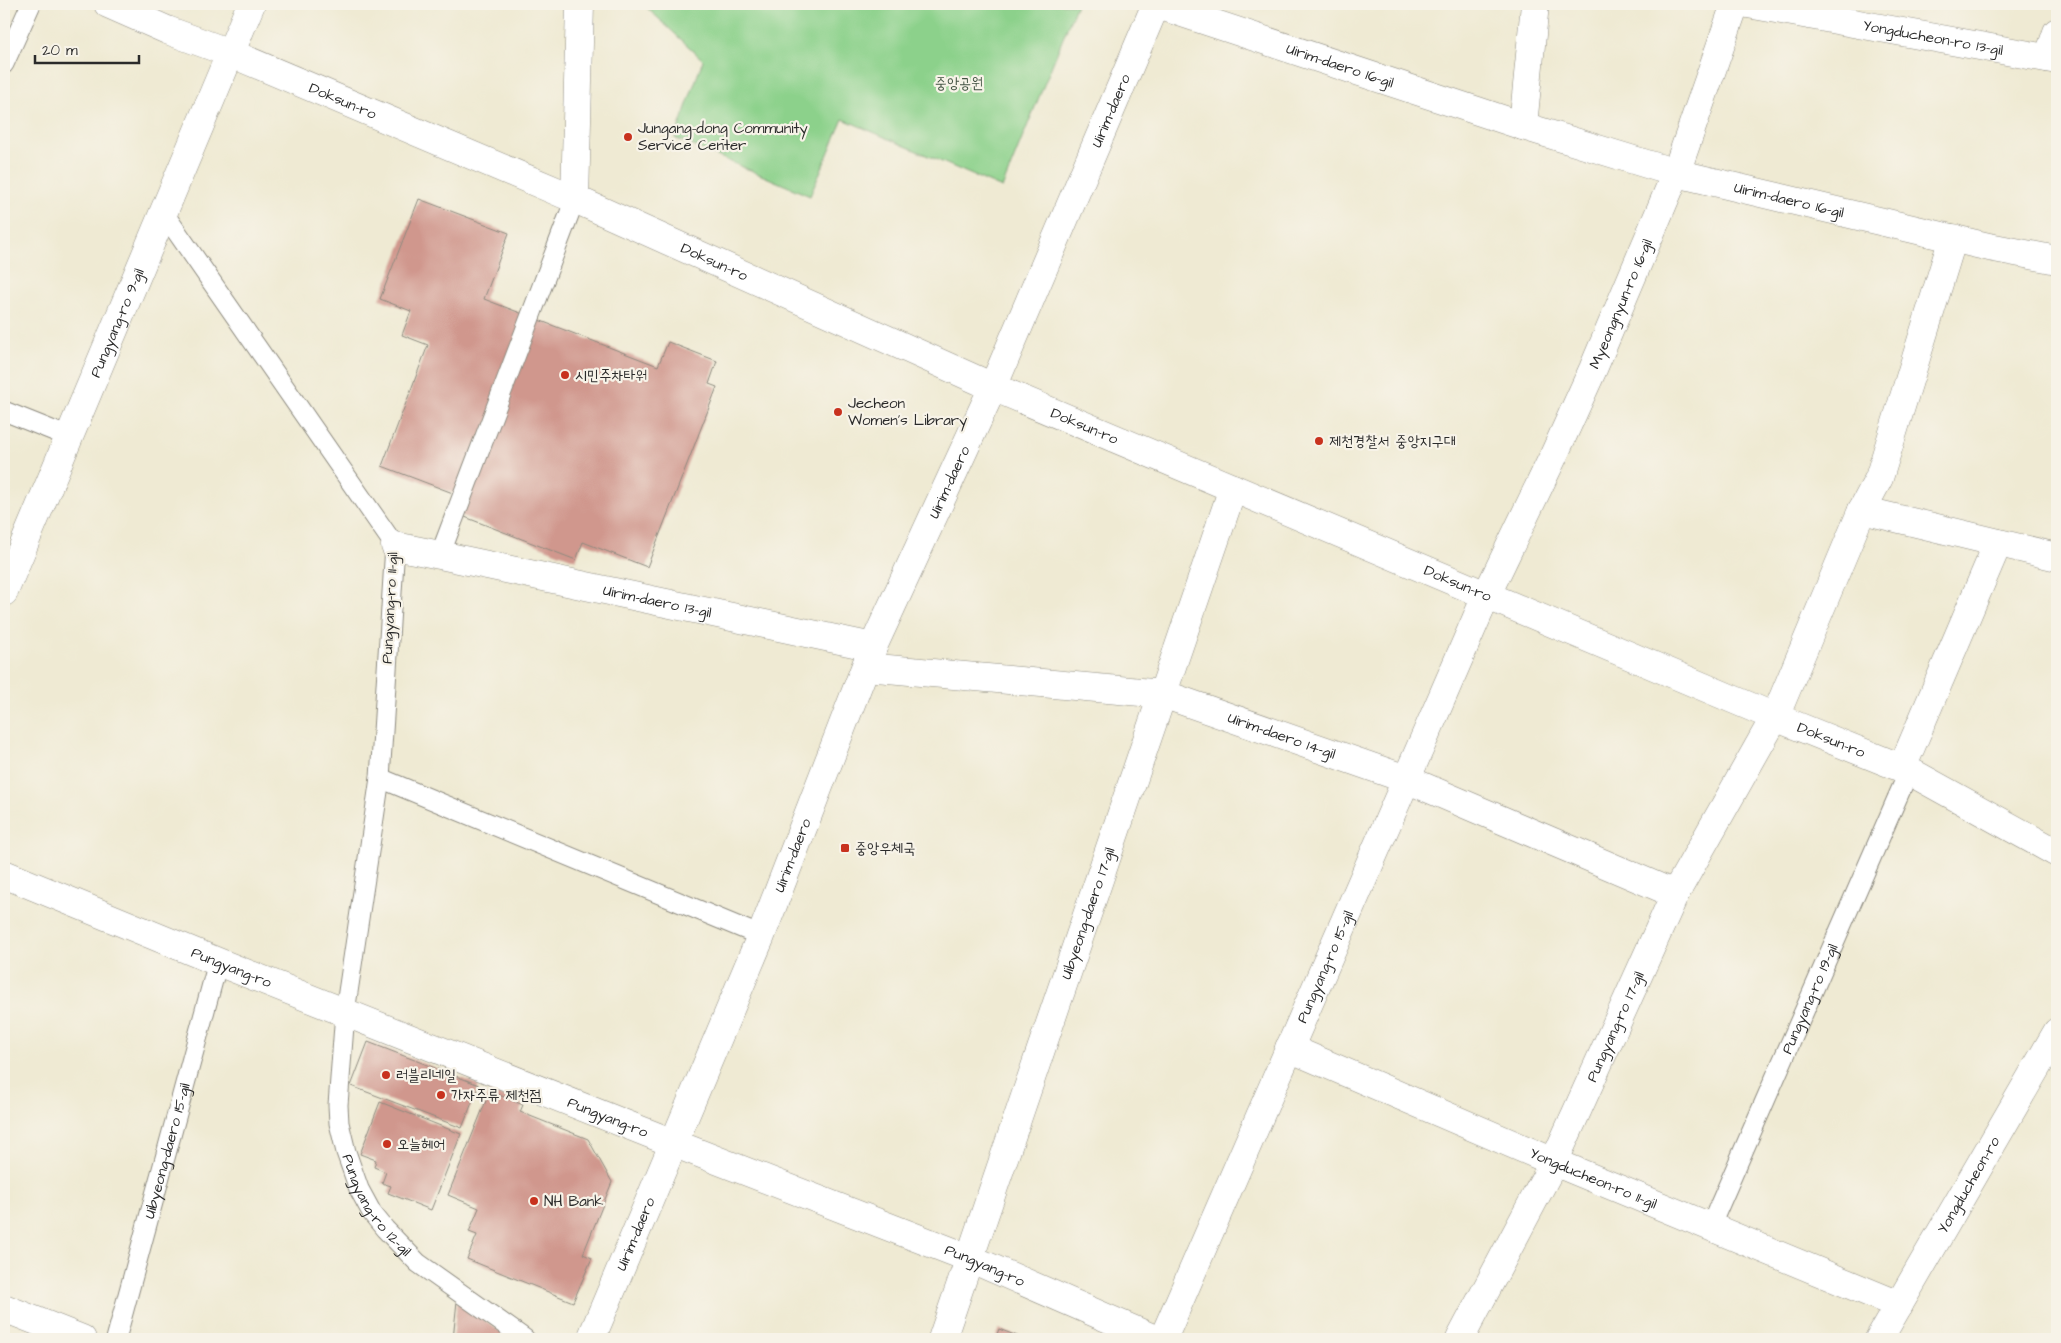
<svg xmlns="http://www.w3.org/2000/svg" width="2061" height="1343" font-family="'Architects Daughter','Poor Story',sans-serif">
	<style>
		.green { fill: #8cd18b; stroke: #5c7e5b }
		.building { fill: #d0978d }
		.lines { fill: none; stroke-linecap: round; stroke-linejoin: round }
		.service-casing { stroke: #8d8a7f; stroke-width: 21 }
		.minor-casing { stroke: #8d8a7f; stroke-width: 29 }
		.tertiary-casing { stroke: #8d8a7f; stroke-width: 29 }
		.service { stroke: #fff; stroke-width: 19 }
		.minor { stroke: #fff; stroke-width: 28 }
		.tertiary { stroke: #fff; stroke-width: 28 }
		.poi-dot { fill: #c8321e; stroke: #f7f3e8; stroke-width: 2 }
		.labels { text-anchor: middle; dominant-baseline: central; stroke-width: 4.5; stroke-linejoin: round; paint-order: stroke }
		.street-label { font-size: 15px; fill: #2b2b2b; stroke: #f7f3e8 }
		.park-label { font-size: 15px; fill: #435443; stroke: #f7f3e8 }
		.poi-label { font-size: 15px; fill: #2b2b2b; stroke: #f7f3e8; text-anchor: start }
	</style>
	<rect width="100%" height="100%" fill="#f7f3e8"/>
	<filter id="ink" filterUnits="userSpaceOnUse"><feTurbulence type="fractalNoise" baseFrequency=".02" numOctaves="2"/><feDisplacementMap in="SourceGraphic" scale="10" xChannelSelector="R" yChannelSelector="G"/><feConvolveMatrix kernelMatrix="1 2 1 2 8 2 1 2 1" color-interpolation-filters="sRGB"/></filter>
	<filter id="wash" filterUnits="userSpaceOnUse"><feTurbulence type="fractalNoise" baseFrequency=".0096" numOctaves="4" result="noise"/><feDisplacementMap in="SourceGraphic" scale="20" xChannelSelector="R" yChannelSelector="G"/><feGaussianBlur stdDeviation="1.12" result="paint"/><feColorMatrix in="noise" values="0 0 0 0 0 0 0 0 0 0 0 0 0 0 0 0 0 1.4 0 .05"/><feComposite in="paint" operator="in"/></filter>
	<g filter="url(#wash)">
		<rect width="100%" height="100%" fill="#efead3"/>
		<!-- green -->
		<path class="green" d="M643,4H1077L1002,188L843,119L810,196L675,138L703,60Z"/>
		<g id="blocks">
			<!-- building -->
			<g class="building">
				<path d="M419,199L509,233L484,299L658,366L668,342L717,361L709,384L717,387L647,567L583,542L576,560L452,512L458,495L382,466L428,345L402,335L411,311L380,299Z"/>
				<path d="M368,1042L479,1085L462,1128L351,1086Z"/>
				<path d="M490,1091L523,1105L520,1112L588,1139L612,1182L583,1254L592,1258L573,1302L467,1259L477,1235L469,1232L479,1208L448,1195Z"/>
				<path d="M380,1102L461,1134L431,1210L388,1193L391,1186L382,1183L386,1172L374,1167L376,1160L360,1154Z"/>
				<path d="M457,1301L511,1339H453Z"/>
				<path d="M999,1329L1025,1339H995Z"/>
			</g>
		</g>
	</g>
	<g filter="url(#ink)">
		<use href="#blocks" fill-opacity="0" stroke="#8d8a7f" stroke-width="1"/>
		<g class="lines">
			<defs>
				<g id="service">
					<path d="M4,64L31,4"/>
					<path id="s1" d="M163,212L395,546L380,778L345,1012L338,1105L339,1123L346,1152L359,1189L372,1213L385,1229L418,1263L525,1339"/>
					<path d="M4,411L69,437"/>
					<path d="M440,555L575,199"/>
					<path d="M380,778L761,936"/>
					<path id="s2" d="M1710,1227L1909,771"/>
					<path id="s3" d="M116,1339L218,962"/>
				</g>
				<g id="minor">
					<path id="s4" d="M108,4L167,30L230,53L575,199L993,387L1775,717L1909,771L2057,853"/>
					<path id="s5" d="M1155,4L1523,126L1676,173L1989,247L2057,260"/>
					<path id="s6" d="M1748,4L2057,60"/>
					<path d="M2048,58L2057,32"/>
					<path d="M1523,126L1535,4"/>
					<path d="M575,199L580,4"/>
					<path d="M1862,510L2057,557"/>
					<path id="s7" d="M395,546L440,555L873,647"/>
					<path id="s8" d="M4,592L251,4"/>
					<path id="s9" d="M866,667L1163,694L1406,779L1675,894"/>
					<path d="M1902,768L1998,543"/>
					<path id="s10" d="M4,874L218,962L673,1143"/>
					<path id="s11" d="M1289,1048L1554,1162L1899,1305"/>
					<path d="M4,1308L82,1339"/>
					<path id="s12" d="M942,1339L1233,488"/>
					<path id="s13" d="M1163,1339L1487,594L1553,457L1593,369L1676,173L1735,4"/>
					<path id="s14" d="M1460,1339L1554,1162L1675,894L1775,717L1862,510L1879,478L1953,238"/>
				</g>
				<g id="tertiary">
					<path id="s15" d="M673,1143L969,1258L1155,1339"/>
					<path id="s16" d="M591,1339L761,936L873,647L993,387L1156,4"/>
					<path id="s17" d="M1879,1339L2057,1032"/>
				</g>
			</defs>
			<!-- service casing -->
			<use href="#service" class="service-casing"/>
			<!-- minor casing -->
			<use href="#minor" class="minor-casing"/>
			<!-- tertiary casing -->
			<use href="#tertiary" class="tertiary-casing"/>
			<!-- service -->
			<use href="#service" class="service"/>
			<!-- minor -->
			<use href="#minor" class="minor"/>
			<!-- tertiary -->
			<use href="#tertiary" class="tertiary"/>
		</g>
	</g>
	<!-- markers -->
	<g class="poi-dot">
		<circle cx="628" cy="137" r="5"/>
		<circle cx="565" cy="375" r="5"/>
		<circle cx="838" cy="412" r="5"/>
		<circle cx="1319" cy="441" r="5"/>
		<rect x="840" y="843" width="10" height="10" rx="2.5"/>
		<circle cx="386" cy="1075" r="5"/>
		<circle cx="441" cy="1095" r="5"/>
		<circle cx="387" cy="1144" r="5"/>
		<circle cx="534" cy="1201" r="5"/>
	</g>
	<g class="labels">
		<!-- street labels -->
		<g class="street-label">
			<text stroke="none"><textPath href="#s6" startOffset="188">Yongducheon-ro 13-gil</textPath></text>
			<text stroke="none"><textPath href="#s5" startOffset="195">Uirim-daero 16-gil</textPath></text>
			<text stroke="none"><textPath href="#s4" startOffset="254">Doksun-ro</textPath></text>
			<text stroke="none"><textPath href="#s16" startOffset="1334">Uirim-daero</textPath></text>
			<text stroke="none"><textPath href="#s5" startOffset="664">Uirim-daero 16-gil</textPath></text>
			<text stroke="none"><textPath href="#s4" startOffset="659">Doksun-ro</textPath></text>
			<text stroke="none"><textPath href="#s13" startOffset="1132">Myeongnyun-ro 16-gil</textPath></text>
			<text stroke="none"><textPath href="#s8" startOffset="292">Pungyang-ro 9-gil</textPath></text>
			<text stroke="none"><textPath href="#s4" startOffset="1064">Doksun-ro</textPath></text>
			<text stroke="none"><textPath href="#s16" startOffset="929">Uirim-daero</textPath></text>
			<text stroke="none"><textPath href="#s4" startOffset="1469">Doksun-ro</textPath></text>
			<text stroke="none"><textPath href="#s7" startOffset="268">Uirim-daero 13-gil</textPath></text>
			<text transform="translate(390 608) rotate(-87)">Pungyang-ro 11-gil</text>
			<text stroke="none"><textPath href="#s9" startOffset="424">Uirim-daero 14-gil</textPath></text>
			<text stroke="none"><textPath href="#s4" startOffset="1874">Doksun-ro</textPath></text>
			<text stroke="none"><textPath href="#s16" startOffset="524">Uirim-daero</textPath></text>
			<text stroke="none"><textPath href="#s12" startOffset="450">Uibyeong-daero 17-gil</textPath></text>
			<text stroke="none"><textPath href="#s10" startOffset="246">Pungyang-ro</textPath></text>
			<text stroke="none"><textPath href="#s13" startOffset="406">Pungyang-ro 15-gil</textPath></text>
			<text stroke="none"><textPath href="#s2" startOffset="249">Pungyang-ro 19-gil</textPath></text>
			<text stroke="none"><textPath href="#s14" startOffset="349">Pungyang-ro 17-gil</textPath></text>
			<text stroke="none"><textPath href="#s10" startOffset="651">Pungyang-ro</textPath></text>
			<text stroke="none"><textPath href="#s3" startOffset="195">Uibyeong-daero 15-gil</textPath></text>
			<text stroke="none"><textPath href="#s11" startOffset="331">Yongducheon-ro 11-gil</textPath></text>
			<text stroke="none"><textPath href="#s17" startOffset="178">Yongducheon-ro</textPath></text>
			<text stroke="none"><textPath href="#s1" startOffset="1079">Pungyang-ro 12-gil</textPath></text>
			<text stroke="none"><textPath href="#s16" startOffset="114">Uirim-daero</textPath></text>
			<text stroke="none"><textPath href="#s15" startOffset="335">Pungyang-ro</textPath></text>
		</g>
		<!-- park labels -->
		<g class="park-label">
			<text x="959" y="83">중앙공원</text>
		</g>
		<!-- poi labels -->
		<g class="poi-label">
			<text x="638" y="128">Jungang-dong Community<tspan x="638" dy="17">Service Center</tspan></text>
			<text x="575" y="375">시민주차타워</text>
			<text x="848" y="403">Jecheon<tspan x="848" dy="17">Women's Library</tspan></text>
			<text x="1329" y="441">제천경찰서 중앙지구대</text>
			<text x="855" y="848">중앙우체국</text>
			<text x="396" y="1075">러블리네일</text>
			<text x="451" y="1095">가자주류 제천점</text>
			<text x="397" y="1144">오늘헤어</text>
			<text x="544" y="1201">NH Bank</text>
		</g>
	</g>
	<!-- margin -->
	<rect width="2061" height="1343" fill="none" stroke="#f7f3e8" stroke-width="20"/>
	<!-- scale -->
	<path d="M35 55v8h104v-8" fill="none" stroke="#2b2b2b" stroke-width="2.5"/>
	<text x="42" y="55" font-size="15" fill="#2b2b2b" stroke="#f7f3e8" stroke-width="4" paint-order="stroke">20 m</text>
</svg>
